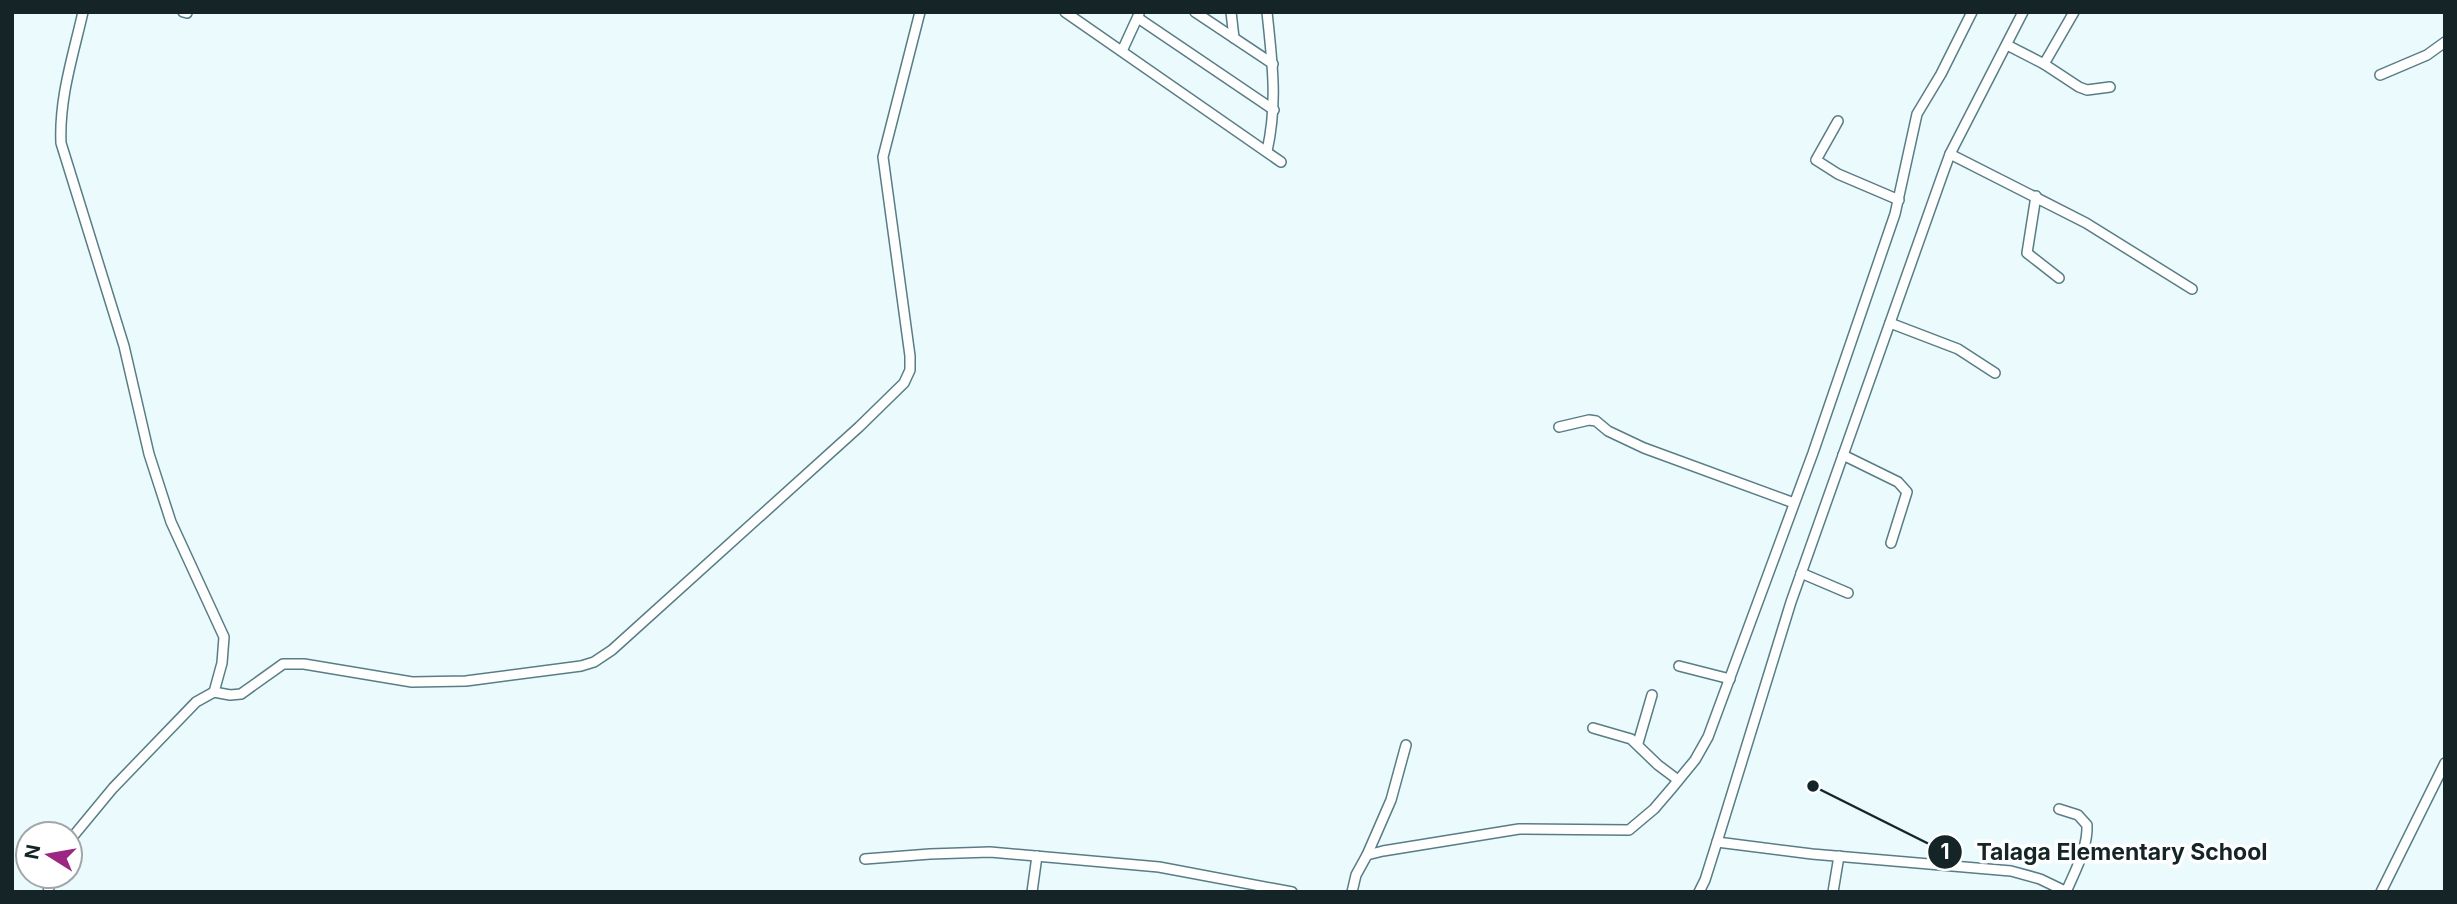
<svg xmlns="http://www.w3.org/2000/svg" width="2457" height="904" font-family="Inter,sans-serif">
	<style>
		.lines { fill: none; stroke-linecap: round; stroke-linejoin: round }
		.minor-casing { stroke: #587d85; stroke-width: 12 }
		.minor { stroke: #fff; stroke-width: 9 }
		.leader { fill: none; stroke: #142427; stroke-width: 2.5 }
		.callout-dot { fill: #142427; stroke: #fff; stroke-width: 2.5 }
		.mark-label { font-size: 21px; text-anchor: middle; font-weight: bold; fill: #fff }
		.callout-label { font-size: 23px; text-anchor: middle; font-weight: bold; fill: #142427; stroke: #fff; stroke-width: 7; stroke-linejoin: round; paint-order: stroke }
	</style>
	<rect width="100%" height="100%" fill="#eafafd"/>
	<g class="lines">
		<defs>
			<g id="minor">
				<path d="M83,12C73,56 59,98 61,143L124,346L149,454L171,522L224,637L222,663L214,692"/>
				<path d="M183,12L187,13"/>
				<path d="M1065,12L1281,162"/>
				<path d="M1195,12L1273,64"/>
				<path d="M1231,12L1234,38"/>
				<path d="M1138,18L1274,110"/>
				<path d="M2007,45L2044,64L2079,87L2087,90L2110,87"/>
				<path d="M1122,51L1139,14"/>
				<path d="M2044,64L2074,12"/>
				<path d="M2380,75L2427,55L2445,42"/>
				<path d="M1838,121L1816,160L1838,174L1899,200"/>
				<path d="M1267,151C1278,102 1272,61 1267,12"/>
				<path d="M1950,154L2086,223L2192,289"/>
				<path d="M2036,196L2027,253L2059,278"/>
				<path d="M1890,323L1958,349L1995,373"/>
				<path d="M1559,427L1589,420L1596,421L1608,431L1644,448L1794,503"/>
				<path d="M1843,455L1898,482L1907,492L1891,543"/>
				<path d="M1801,573L1848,593"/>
				<path d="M1679,666L1730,679"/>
				<path d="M1593,728L1631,739L1658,765L1678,780"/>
				<path d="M1638,743L1652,695"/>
				<path d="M2059,809L2078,815L2087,825C2088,848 2075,871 2066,892"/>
				<path d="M70,840L113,788L196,702L214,692L230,695L241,694L283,664H304L412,682L466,681L581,666L594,662L612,650L859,427L904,383L910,370V356L883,157L920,12"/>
				<path d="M1717,842L1812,854L2011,871L2040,879L2067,892"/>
				<path d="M1367,855L1391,800L1406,745"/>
				<path d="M865,859L930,854L990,852L1159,867L1292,892"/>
				<path d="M47,876L49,892"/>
				<path d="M1032,892L1037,856"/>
				<path d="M1352,892L1356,875L1367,855L1383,851L1519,829L1629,830L1654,809L1672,788L1695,760L1708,737L1813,453L1895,214L1917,114L1941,74L1972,12"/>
				<path d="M1699,892L1705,880L1717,842L1791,602L1942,176L1950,154L2023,12"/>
				<path d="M1833,892L1839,856"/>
				<path d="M2381,892L2445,763"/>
			</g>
		</defs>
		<!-- minor casing -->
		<use href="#minor" class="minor-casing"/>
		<!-- minor -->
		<use href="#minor" class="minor"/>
	</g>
	<!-- callouts -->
	<path class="leader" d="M1813 786L1945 852"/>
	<g class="callout-dot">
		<circle cx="1813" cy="786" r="7"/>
		<circle cx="1945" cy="852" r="18"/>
	</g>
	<g class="mark-label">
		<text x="1945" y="859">1</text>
	</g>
	<g class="callout-label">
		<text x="2122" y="860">Talaga Elementary School</text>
	</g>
	<!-- border -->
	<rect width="2457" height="904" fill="none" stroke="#142427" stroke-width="28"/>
	<!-- north arrow -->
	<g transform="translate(49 855) rotate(281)"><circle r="33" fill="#ffffff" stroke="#a1a7a9" stroke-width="2"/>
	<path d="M0-5L12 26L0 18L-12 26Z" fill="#9c2782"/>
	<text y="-10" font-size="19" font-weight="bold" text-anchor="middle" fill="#142427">N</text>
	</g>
</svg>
